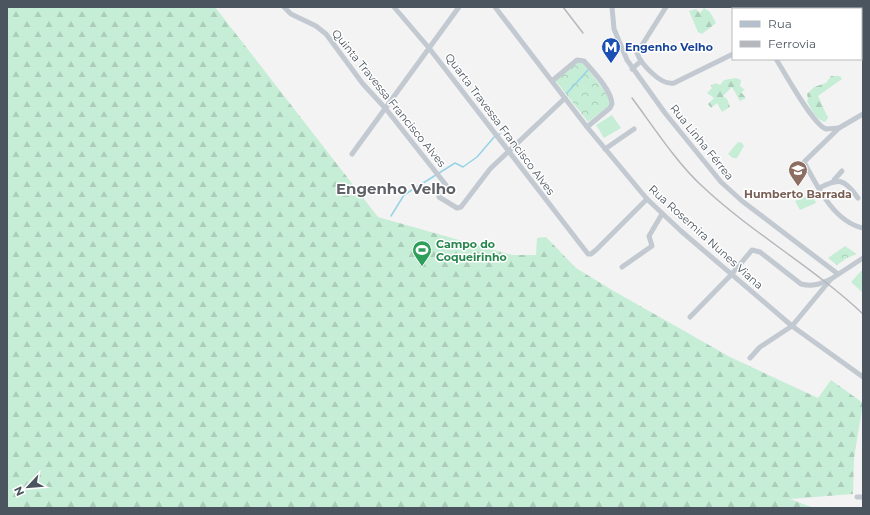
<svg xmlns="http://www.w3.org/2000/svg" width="870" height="515" font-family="Montserrat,sans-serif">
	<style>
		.green { fill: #c6edd6 }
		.forest { fill: url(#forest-firs) }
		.park { fill: url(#park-crowns) }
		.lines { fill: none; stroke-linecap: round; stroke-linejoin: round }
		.stream { stroke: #97d3e6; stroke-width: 1.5 }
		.minor { stroke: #c2c9d0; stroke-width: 5 }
		.primary { stroke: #b5c1ce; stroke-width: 8 }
		.rail { stroke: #b5b7bc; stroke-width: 1.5 }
		.labels { text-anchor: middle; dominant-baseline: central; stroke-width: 3; stroke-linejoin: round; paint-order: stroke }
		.transit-label { font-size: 11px; font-weight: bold; fill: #164399; stroke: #fff; text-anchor: start }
		.street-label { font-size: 11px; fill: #4b555f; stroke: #fff }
		.education-label { font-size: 11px; font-weight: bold; fill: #785e54; stroke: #fff }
		.leisure-label { font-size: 11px; font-weight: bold; fill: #27864d; stroke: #fff; text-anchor: start }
		.district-label { font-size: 15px; font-weight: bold; fill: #5f6267; stroke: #fff }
	</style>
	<defs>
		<pattern id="forest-firs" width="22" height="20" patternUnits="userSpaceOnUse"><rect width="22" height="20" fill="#c6edd6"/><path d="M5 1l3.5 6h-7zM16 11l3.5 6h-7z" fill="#accdba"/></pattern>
		<pattern id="park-crowns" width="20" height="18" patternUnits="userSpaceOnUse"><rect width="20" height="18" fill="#c6edd6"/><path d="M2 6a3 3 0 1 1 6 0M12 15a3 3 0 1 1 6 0" fill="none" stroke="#accdba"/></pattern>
	</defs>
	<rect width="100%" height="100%" fill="#f4f3f3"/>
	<!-- green -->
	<g class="green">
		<path d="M612,115L621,128L604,138L596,125Z"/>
		<path d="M812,194L816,203L800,210L795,201Z"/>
		<path d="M863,269V293L851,282Z"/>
	</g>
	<!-- forest -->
	<g class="forest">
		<path d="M7,7H215L378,217L512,255H536L537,238L546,237L576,268L612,290L730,357L818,398L831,380L863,403L854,458L853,494L790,499L814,508H7Z"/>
		<path d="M704,8L710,12L716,23L702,34L698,32L689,11L696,9L700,13Z"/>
		<path d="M831,76H840L842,79L818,96L828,118L825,122C816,120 811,109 807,101L808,99L807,94L814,87L826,83Z"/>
		<path d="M736,78L741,80L740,86L745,90L741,92L746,98L740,101L732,87L723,96L727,99L730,107L722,112L717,103L711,108L708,104L714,98L707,93L712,88L711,85L716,83L720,85L724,80Z"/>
		<path d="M738,142L742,143L744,146L737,158H733L728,154Z"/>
	</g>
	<!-- park -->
	<g class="park">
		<path d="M582,61L612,101L610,105L588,122L555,80L578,62Z"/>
		<path d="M845,246L857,254L847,258L837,265L828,258Z"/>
	</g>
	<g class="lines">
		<!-- stream -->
		<g class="stream">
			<path d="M567,93L588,70"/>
			<path d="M391,216L404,195L455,163L463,167L477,157L495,136L500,134"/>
		</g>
		<!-- minor -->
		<g class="minor">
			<path d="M284,7L291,14L316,26L326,34L363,84L386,109L446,185L439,194V197L457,208L461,207L490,169L565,98"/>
			<path d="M394,7L429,48L588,254H591L596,250L647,199"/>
			<path d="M495,7L587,127L647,199L681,231L792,326L863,377"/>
			<path d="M612,7L614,29L627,60L665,113L721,182L742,201L838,274"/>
			<path d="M666,7L637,53C641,64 661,86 674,83L733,54"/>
			<path d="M749,7L750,9"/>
			<path d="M826,9L830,7"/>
			<path d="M776,59C785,73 813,125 826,129L839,128"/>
			<path d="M632,69L641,61"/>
			<path d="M552,81L577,60L584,61C593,71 612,91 612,104L610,108L587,127"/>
			<path d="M863,114L839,128L804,162C817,186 834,222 863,228"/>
			<path d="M605,149L634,129"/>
			<path d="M352,154L459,7"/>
			<path d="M834,180L842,171"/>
			<path d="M819,188C839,178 844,178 858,198"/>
			<path d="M622,267L652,246L649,236L662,214"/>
			<path d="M690,317L731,275L752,250L760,252L801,284C813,287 820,284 831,279"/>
			<path d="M750,358L760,347L792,326L831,279L863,258"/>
			<path d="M857,497H863"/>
		</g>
		<!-- primary -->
		<g class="primary">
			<path d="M852,7L853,9"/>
			<path d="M861,26L863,30"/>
		</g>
		<!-- rail -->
		<g class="rail">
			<path d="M563,7L583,33"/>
			<path d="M632,98C653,126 676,162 702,186C752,233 813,267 863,314"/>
		</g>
	</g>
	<!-- icons -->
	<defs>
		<symbol id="metro-pin" viewBox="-11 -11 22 30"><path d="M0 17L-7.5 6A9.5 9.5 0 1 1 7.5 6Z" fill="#1a4fb4" stroke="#fff"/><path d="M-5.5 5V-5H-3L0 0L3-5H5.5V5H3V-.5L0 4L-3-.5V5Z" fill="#fff"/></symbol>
		<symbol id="school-pin" viewBox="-11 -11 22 30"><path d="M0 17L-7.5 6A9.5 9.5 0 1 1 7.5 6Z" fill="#8d6e63" stroke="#fff"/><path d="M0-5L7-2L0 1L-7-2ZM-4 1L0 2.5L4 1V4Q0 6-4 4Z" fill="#fff"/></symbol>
		<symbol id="stadium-pin" viewBox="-11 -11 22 30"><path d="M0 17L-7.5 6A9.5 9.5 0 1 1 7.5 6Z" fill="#2e9e5b" stroke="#fff"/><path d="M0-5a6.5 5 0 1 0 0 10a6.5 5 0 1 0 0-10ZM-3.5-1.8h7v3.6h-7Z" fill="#fff"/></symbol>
	</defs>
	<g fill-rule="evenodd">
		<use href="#metro-pin" x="600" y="36" width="22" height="30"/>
		<use href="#school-pin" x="787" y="159" width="22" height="30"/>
		<use href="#stadium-pin" x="411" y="239" width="22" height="30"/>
	</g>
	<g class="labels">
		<!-- transit labels -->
		<g class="transit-label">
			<text x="625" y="47">Engenho Velho</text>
		</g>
		<!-- street labels -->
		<g class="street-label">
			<text transform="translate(389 98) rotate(51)">Quinta Travessa Francisco Alves</text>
			<text transform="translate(500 124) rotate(53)">Quarta Travessa Francisco Alves</text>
			<text transform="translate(702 142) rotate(51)">Rua Linha Férrea</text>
			<text transform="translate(706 237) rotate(42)">Rua Rosemira Nunes Viana</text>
		</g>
		<!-- education labels -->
		<g class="education-label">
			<text x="798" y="194">Humberto Barrada</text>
		</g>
		<!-- leisure labels -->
		<g class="leisure-label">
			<text x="436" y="244">Campo do<tspan x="436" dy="13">Coqueirinho</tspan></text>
		</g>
		<!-- district labels -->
		<g class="district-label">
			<text x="396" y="188">Engenho Velho</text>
		</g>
	</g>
	<!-- border -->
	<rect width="870" height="515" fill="none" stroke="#4b555f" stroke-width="16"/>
	<!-- legend -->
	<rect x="732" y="8" width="130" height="52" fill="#ffffff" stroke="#b7bbbf"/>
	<rect x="740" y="21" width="20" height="6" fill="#b5c1ce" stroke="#b7bbbf"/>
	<text x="768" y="28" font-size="12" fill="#4b555f">Rua</text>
	<rect x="740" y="41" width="20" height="6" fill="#b5b7bc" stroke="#b7bbbf"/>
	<text x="768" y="48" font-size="12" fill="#4b555f">Ferrovia</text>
	<!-- north arrow -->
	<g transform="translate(28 487) rotate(244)" stroke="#ffffff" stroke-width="3" paint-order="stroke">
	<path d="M0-3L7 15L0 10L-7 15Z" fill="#4b555f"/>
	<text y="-6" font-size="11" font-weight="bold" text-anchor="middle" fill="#4b555f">N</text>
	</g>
</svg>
